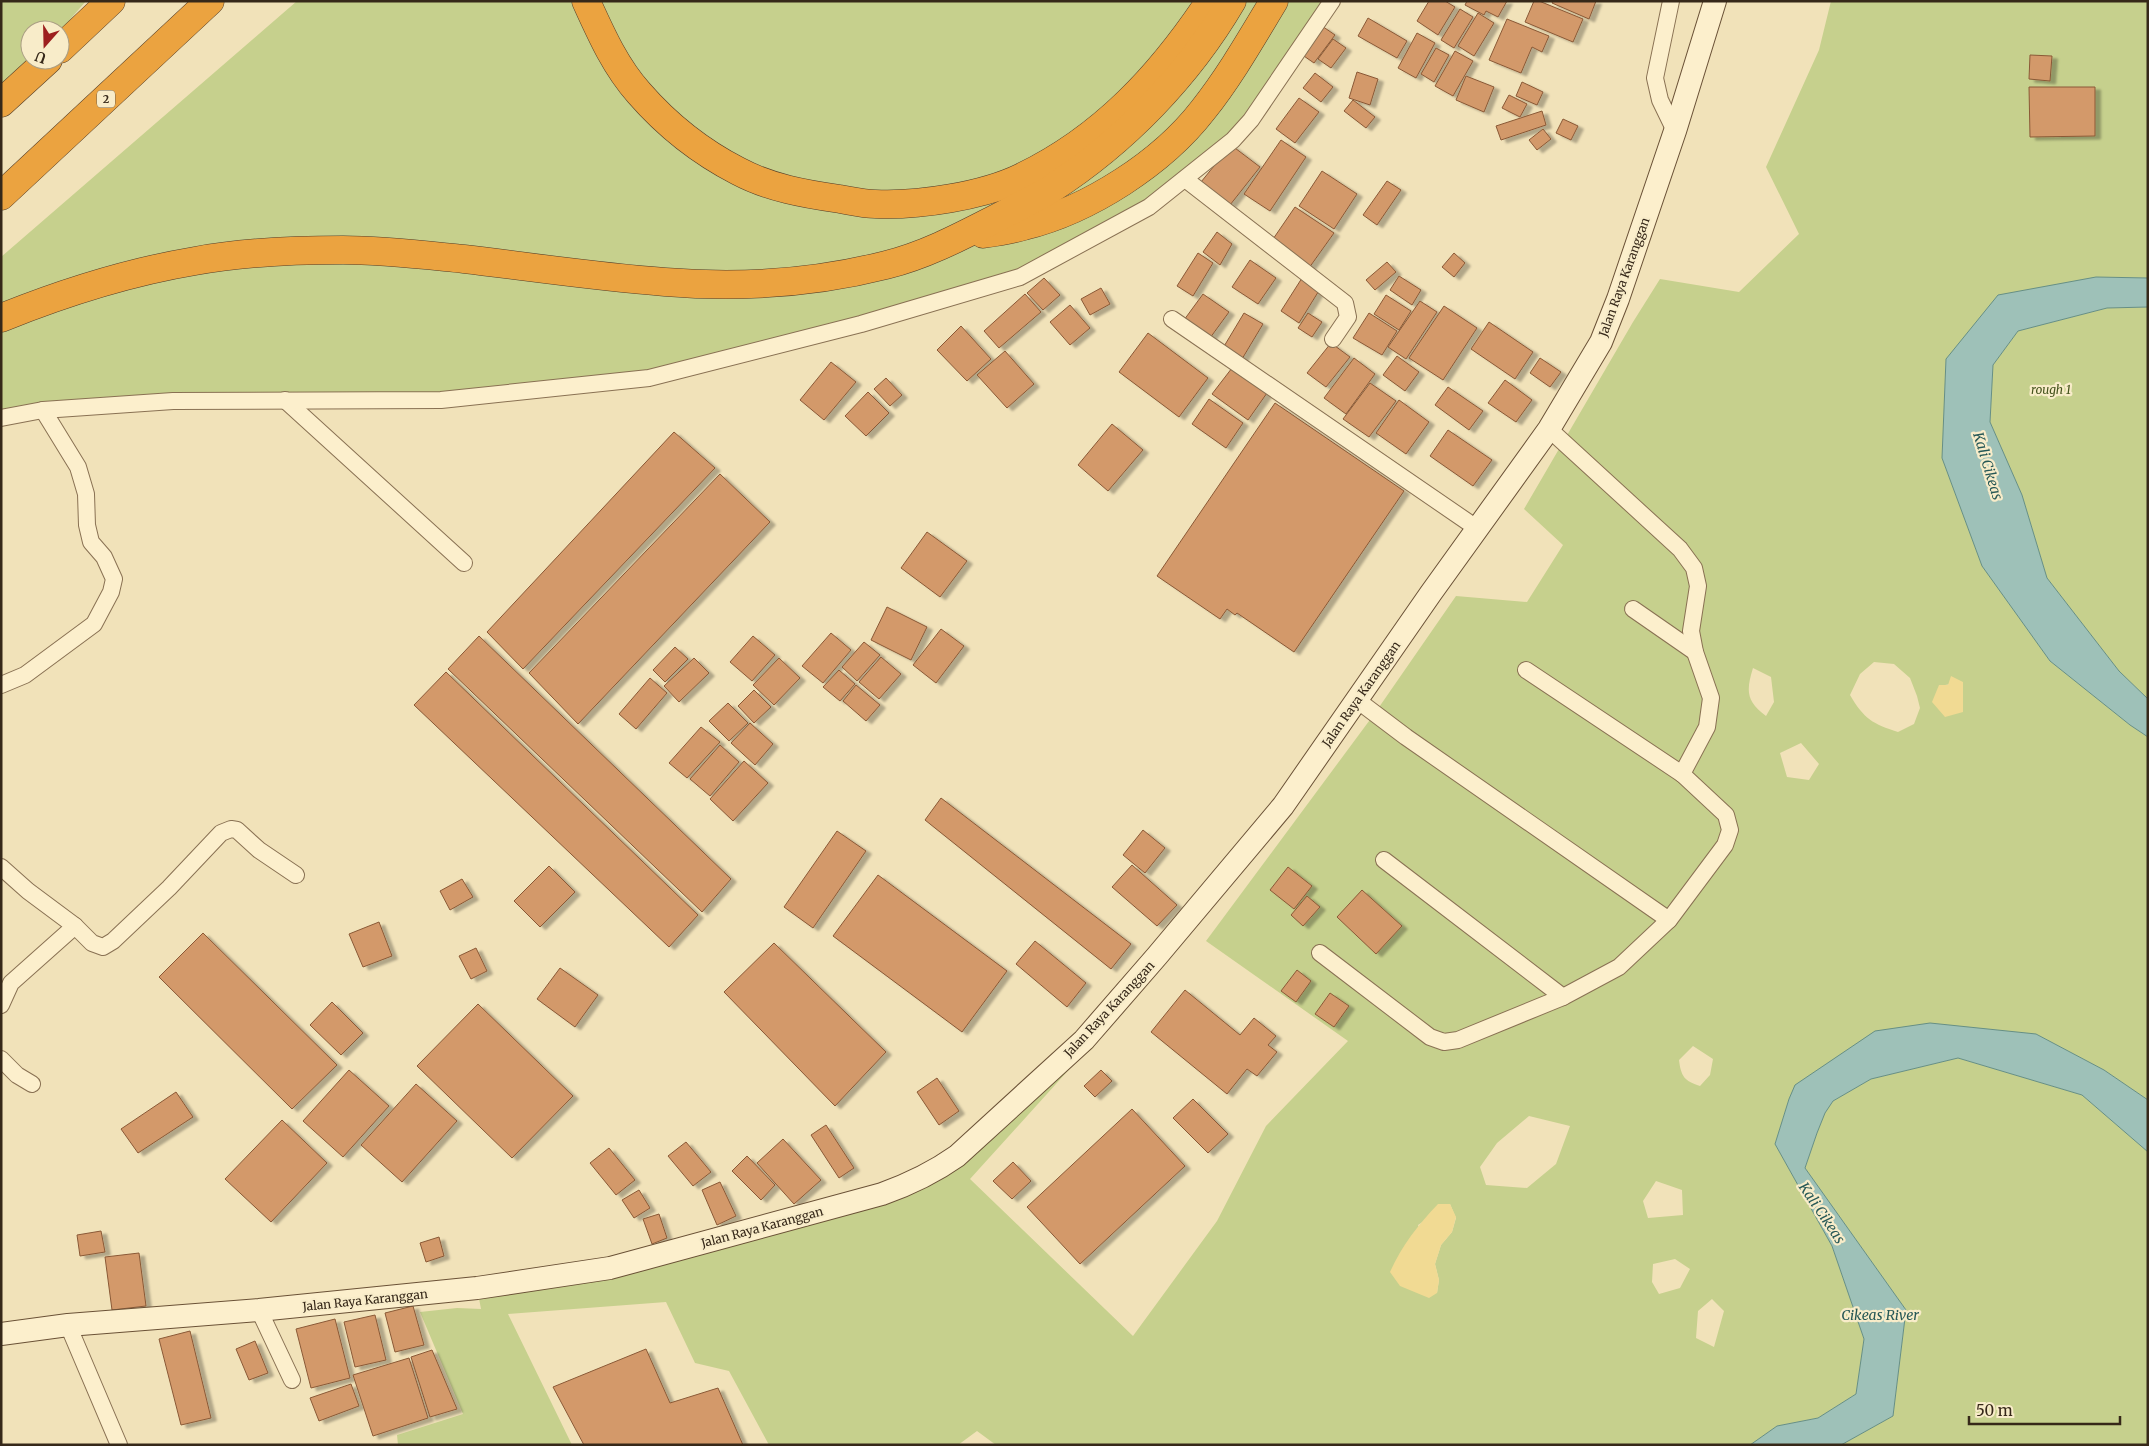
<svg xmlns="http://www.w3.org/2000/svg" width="2149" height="1446" font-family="Merriweather,serif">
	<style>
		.green { fill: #c6d08d; fill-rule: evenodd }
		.sand { fill: #f1da93 }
		.water { fill: #9ec1b8; stroke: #668f85 }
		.building { fill: #d3996b; stroke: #8a5936; filter: url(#shadow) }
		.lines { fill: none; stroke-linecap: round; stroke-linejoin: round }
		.street-casing { stroke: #897153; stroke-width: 18 }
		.secondary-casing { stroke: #6a5136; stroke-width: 24 }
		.highway-casing { stroke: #553e28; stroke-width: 29 }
		.street { stroke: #fcefcc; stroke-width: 16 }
		.secondary { stroke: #fcefcc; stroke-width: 22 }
		.highway { stroke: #eba340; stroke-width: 28 }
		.labels { text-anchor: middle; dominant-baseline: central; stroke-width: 4.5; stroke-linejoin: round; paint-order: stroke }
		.shield { fill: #f8ecc9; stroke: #70634e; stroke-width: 1 }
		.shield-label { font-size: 11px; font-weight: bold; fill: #362819 }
		.street-label { font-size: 12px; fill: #362819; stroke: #f8ecc9 }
		.park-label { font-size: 12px; font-style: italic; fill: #46541e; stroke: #f8ecc9 }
		.water-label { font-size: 14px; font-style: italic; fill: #275856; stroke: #f8ecc9 }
	</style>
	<defs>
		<filter id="shadow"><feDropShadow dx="5.5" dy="3" stdDeviation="1" flood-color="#0004"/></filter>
	</defs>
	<rect width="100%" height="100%" fill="#f1e2b9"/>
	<!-- green -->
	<g class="green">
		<path d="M1,1H86L60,31L30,30V60L1,97Z"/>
		<path d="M297,1H1332L1251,120L1149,207L1020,277L861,324L576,387L285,400L1,418V257Z"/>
		<path d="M1831,1H2148V278L2096,277L1946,359L1942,458L1982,566L2050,661L2130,725L2148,737V1100L2104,1070L2036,1034L1789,1099L1775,1144L1832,1246L1864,1339L1856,1394L1818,1418L1777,1426L1750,1445H996L977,1431L958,1445H769L729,1371L695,1363L666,1302L508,1314L572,1445H398L397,1435L463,1414L420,1312L457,1308L481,1309L477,1288L908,1185L1084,1040L1094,1047L1074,1064L970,1179L1133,1336L1217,1221L1266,1126L1348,1041L1206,941L1375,713L1456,596L1527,602L1563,545L1524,509L1633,322L1660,279L1739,292L1799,234L1766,167L1819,50ZM1874,662L1894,664L1910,678L1917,696L1920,708L1914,724L1898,732C1873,724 1864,719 1850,695L1860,674ZM1753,668L1771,677L1774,702L1766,716C1746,701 1746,691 1753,668ZM1963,682V711L1939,686ZM1801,743L1819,764L1809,780L1787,777L1780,753ZM1693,1046L1713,1059L1710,1075L1700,1086C1684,1081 1681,1076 1679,1060ZM1529,1116L1570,1126L1556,1164L1527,1188L1486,1185L1480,1167L1497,1143ZM1656,1181L1682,1190L1683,1215L1648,1218L1643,1201ZM1450,1204L1456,1218L1452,1232L1441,1245L1435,1264L1439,1280L1437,1293L1418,1225ZM1675,1259L1690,1269L1680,1288L1659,1294L1652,1282L1653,1264ZM1712,1299L1724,1311L1714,1347L1696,1338L1698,1311Z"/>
		<path d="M2148,307V699L2119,671L2047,578L2022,495L1990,422L1993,365L2018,331L2107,308Z"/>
		<path d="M1958,1058L2082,1095L2148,1152V1445H1841L1893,1416L1906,1310L1805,1168L1817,1133L1825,1113L1833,1101L1871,1079Z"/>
	</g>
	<!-- sand -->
	<g class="sand">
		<path d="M1951,676L1963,682V712L1945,717L1932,702L1939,685H1948Z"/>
		<path d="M1438,1204H1450L1456,1217L1452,1232L1441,1245L1435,1264L1439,1280L1437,1293L1429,1298L1400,1286L1390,1272C1402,1245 1418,1225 1438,1204Z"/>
	</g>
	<!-- water -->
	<g class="water">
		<path d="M2096,277L2148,278V307L2107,308L2018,331L1993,365L1990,422L2022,495L2047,578L2119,671L2148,699V737L2130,725L2050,661L1982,566L1942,458L1946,359L1998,295Z"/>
		<path d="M1930,1023L2036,1034L2104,1070L2148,1100V1152L2082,1095L1958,1058L1871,1079L1833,1101L1825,1113L1817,1133L1805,1168L1906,1310L1893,1416L1841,1445H1750L1777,1426L1818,1418L1856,1394L1864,1339L1832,1246L1775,1144L1789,1099L1795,1085L1875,1031Z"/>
	</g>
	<!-- building -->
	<g class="building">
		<path d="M1429,1H1445L1455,7L1438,35L1417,21Z"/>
		<path d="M1467,1H1507L1498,17L1486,11L1484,15L1465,5Z"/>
		<path d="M1534,1H1539L1583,19L1573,42L1525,22Z"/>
		<path d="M1553,1H1596L1589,19L1552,3Z"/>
		<path d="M1460,9L1473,17L1454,48L1441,40Z"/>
		<path d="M1478,13L1494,23L1474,56L1458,46Z"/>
		<path d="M1368,18L1407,41L1397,58L1358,36Z"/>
		<path d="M1507,19L1549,36L1542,52L1532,47L1521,73L1489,60Z"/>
		<path d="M1322,26L1335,35L1314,63L1301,54Z"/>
		<path d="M1417,33L1435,43L1416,78L1398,68Z"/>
		<path d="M1333,39L1346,48L1331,68L1318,59Z"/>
		<path d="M1436,48L1449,55L1434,82L1421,74Z"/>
		<path d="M1455,51L1473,61L1453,96L1435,86Z"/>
		<path d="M2030,55L2052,56L2050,81L2029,79Z"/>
		<path d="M1357,72L1378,79L1370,105L1349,98Z"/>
		<path d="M1315,73L1333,87L1321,102L1303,88Z"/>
		<path d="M1466,76L1494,87L1484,112L1456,100Z"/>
		<path d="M1522,82L1543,92L1537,105L1516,96Z"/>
		<path d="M2029,87H2095V136L2030,137Z"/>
		<path d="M1509,95L1527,104L1520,117L1502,108Z"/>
		<path d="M1299,98L1319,112L1295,143L1276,129Z"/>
		<path d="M1353,100L1375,117L1366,128L1344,111Z"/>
		<path d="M1542,111L1546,125L1501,140L1496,126Z"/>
		<path d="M1563,119L1578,126L1571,140L1556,133Z"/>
		<path d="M1543,129L1551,139L1537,150L1529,140Z"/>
		<path d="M1281,140L1306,157L1270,211L1244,194Z"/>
		<path d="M1231,145L1260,167L1230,205L1201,182Z"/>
		<path d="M1322,171L1357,194L1334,229L1299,206Z"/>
		<path d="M1387,181L1401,190L1377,225L1363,215Z"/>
		<path d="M1295,207L1334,233L1309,268L1271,242Z"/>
		<path d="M1217,232L1232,244L1220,265L1203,252Z"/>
		<path d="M1198,253L1213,263L1193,296L1177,286Z"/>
		<path d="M1454,253L1465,263L1454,277L1442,267Z"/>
		<path d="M1250,260L1276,278L1258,304L1232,287Z"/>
		<path d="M1387,262L1396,272L1375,290L1366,280Z"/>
		<path d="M1399,276L1421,290L1412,305L1390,290Z"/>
		<path d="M1044,278L1060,295L1043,310L1027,293Z"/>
		<path d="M1302,278L1320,289L1299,323L1281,311Z"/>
		<path d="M1101,288L1110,304L1090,315L1081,299Z"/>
		<path d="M1025,294L1041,312L999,348L984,331Z"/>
		<path d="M1203,294L1229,312L1210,338L1184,320Z"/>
		<path d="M1386,295L1411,311L1399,330L1374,314Z"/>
		<path d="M1420,301L1437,312L1406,359L1388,347Z"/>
		<path d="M1070,305L1090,328L1070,345L1050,322Z"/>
		<path d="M1444,306L1477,328L1443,380L1409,358Z"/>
		<path d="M1244,313L1263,324L1242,359L1223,348Z"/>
		<path d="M1308,313L1322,322L1312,337L1298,328Z"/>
		<path d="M1369,313L1397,331L1382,355L1353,338Z"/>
		<path d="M1489,322L1533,352L1515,379L1471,349Z"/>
		<path d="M961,326L991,359L967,381L937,350Z"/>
		<path d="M1148,333L1208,378L1179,417L1119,372Z"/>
		<path d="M1331,343L1350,357L1326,387L1307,373Z"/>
		<path d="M1005,351L1034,384L1007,408L977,375Z"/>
		<path d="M1397,356L1419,372L1405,391L1383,375Z"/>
		<path d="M1354,358L1375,374L1346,414L1324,398Z"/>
		<path d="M1540,358L1561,372L1550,387L1530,373Z"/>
		<path d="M831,362L856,382L824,420L800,400Z"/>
		<path d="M1232,368L1267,393L1248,420L1212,394Z"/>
		<path d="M886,378L902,395L890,406L874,389Z"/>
		<path d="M1505,380L1532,400L1516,422L1488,403Z"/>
		<path d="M1370,383L1396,401L1369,437L1343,419Z"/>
		<path d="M1448,387L1483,411L1469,430L1435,405Z"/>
		<path d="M868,392L889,413L866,436L845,416Z"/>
		<path d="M1209,399L1243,423L1226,448L1192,424Z"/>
		<path d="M1399,400L1429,422L1406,454L1376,433Z"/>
		<path d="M1275,403L1404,491L1294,652L1237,613L1235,615L1227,609L1220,619L1157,576Z"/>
		<path d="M1112,424L1143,450L1108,491L1078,465Z"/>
		<path d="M1448,430L1492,460L1473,486L1430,456Z"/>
		<path d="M674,432L715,468L523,669L487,632Z"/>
		<path d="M720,474L770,522L578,724L529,673Z"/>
		<path d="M927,532L967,561L940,597L901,568Z"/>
		<path d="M887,607L927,627L911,660L871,640Z"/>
		<path d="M941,629L964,646L936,683L913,665Z"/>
		<path d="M831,633L851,650L823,683L802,666Z"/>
		<path d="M479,636L731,879L702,912L448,669Z"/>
		<path d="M753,636L775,655L752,681L730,662Z"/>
		<path d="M864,642L880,655L857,681L842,667Z"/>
		<path d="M675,647L688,659L665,682L653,670Z"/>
		<path d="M881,657L901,674L879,699L859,682Z"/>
		<path d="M694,658L709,673L679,702L664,686Z"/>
		<path d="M779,658L800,678L774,705L753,685Z"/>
		<path d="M839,670L855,684L840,701L823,687Z"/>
		<path d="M446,672L698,915L669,947L414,705Z"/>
		<path d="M650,678L667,693L636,729L619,714Z"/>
		<path d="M856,685L880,705L866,721L843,701Z"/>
		<path d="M754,690L771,707L754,723L738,706Z"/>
		<path d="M728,703L748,723L729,741L709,721Z"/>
		<path d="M750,723L773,744L755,765L731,743Z"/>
		<path d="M701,727L720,742L687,778L669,763Z"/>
		<path d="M720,745L739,762L710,796L690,779Z"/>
		<path d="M744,761L768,783L733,821L710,799Z"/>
		<path d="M941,798L1131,944L1111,969L925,820Z"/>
		<path d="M1143,830L1165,848L1145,873L1123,855Z"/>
		<path d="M837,831L866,851L813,928L784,907Z"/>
		<path d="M1132,865L1177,905L1157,926L1112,887Z"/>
		<path d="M549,866L575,892L540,927L514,901Z"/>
		<path d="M1288,867L1312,886L1294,909L1270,890Z"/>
		<path d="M878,875L1007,971L962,1032L833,936Z"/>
		<path d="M462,879L473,897L450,910L440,891Z"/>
		<path d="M1362,890L1402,926L1376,954L1337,917Z"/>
		<path d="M1307,896L1320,907L1303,926L1291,915Z"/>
		<path d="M379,922L392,956L363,967L349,934Z"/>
		<path d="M203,933L337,1065L292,1109L159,977Z"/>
		<path d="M1035,941L1086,983L1067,1007L1016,964Z"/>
		<path d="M774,943L886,1052L835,1106L724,992Z"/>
		<path d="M476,948L487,971L471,979L459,956Z"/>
		<path d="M560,968L598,995L575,1027L537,999Z"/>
		<path d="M1297,970L1311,981L1296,1002L1281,991Z"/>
		<path d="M1185,990L1240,1035L1254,1018L1276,1036L1268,1045L1277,1052L1257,1076L1247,1069L1227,1094L1151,1032Z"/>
		<path d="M1330,993L1349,1006L1334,1027L1315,1014Z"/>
		<path d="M332,1002L363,1033L341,1055L310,1025Z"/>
		<path d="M478,1004L573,1096L512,1158L417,1066Z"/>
		<path d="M349,1070L389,1106L343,1157L303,1121Z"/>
		<path d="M1101,1070L1112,1081L1095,1097L1084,1086Z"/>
		<path d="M937,1078L959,1111L939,1125L917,1092Z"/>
		<path d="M416,1084L457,1121L402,1182L361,1145Z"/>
		<path d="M176,1092L193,1117L138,1153L121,1129Z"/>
		<path d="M1193,1099L1228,1134L1208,1153L1173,1118Z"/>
		<path d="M1132,1109L1185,1166L1080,1264L1027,1207Z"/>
		<path d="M282,1120L327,1163L271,1222L225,1179Z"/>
		<path d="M826,1125L854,1168L839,1178L811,1135Z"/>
		<path d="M783,1139L821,1180L794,1204L757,1163Z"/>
		<path d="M686,1142L711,1172L693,1186L668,1156Z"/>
		<path d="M609,1148L635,1180L616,1195L590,1163Z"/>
		<path d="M747,1156L775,1185L761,1200L732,1171Z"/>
		<path d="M1013,1162L1031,1181L1012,1199L993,1181Z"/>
		<path d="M720,1182L736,1216L717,1225L702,1190Z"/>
		<path d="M639,1190L650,1208L634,1218L622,1200Z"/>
		<path d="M659,1214L667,1238L652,1244L643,1219Z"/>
		<path d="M101,1231L105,1252L80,1256L77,1235Z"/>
		<path d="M439,1237L444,1256L426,1262L420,1243Z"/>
		<path d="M139,1253L146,1306L112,1310L105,1257Z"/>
		<path d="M413,1306L424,1345L395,1352L385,1313Z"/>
		<path d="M375,1315L386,1360L355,1367L344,1322Z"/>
		<path d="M335,1319L350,1378L311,1388L296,1329Z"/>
		<path d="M190,1331L211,1418L181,1425L159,1339Z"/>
		<path d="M255,1341L268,1373L249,1380L236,1349Z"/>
		<path d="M646,1349L670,1403L718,1388L743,1445H584L553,1387Z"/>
		<path d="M432,1350L457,1409L430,1417L411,1357Z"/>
		<path d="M409,1358L428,1418L373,1436L353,1375Z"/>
		<path d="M351,1384L359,1406L319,1421L310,1398Z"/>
	</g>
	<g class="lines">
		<defs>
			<g id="street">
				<path d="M1671,1L1655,78L1660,100L1675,131"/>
				<path d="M1185,179L1345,303L1348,317L1333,339"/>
				<path d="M1172,319L1478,529"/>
				<path d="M285,400L464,563"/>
				<path d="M1,418L43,410L173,401L441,400L649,378L861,324L1020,277L1149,207L1233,140L1251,120L1332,1"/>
				<path d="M1633,609L1695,652"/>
				<path d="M1526,670L1682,774L1707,727L1711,698L1695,652L1691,631L1698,586L1694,568L1680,549L1549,429"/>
				<path d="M1,685L25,675L94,624L111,592L114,579L104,557L91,542L87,525L86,494L78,467L43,410"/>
				<path d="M1357,700L1406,737L1669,920L1725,845L1730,830L1726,815L1682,774"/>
				<path d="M1384,860L1563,997L1619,967L1669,920"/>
				<path d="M1,867L28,891L75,926L92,943L103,947L113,941L169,888L221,833L231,829L237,830L259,850L296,875"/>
				<path d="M1320,953L1430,1037L1444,1042L1458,1040L1563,997"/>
				<path d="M1,1005L11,983L75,926"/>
				<path d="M1,1059L17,1075L32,1084"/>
				<path d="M259,1310L292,1380"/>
				<path d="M68,1325L119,1445"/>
			</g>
			<path id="secondary" d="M1,1334L68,1325L259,1310L477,1288L610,1268L882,1194C910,1184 933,1173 957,1156L1084,1040L1157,956L1283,806L1431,593L1549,429L1601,342L1618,299L1675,131L1715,1"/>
			<g id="highway">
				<path d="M586,1C601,34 615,66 639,93C666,124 701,152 738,171C770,188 805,194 840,199C852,201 864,204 875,204C918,206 983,196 1022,177C1103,138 1161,75 1210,1"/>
				<path d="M60,49L111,1"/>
				<path d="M1,103L48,60"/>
				<path d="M1,196L210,1"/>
				<path d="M983,234C997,232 1011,230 1024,226C1089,210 1162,163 1203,110C1230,76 1251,39 1274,1"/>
				<path d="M1,318C63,293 129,272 195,261C243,252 294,250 343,250C383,250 424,255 464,259C531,267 598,277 665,282C738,288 815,283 886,265C923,256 958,238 991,221C1011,210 1032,201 1051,189C1124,142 1188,76 1232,1"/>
			</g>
		</defs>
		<!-- street casing -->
		<use href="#street" class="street-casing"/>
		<!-- secondary casing -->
		<use href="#secondary" class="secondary-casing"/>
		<!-- highway casing -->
		<use href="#highway" class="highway-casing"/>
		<!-- street -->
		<use href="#street" class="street"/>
		<!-- secondary -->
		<use href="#secondary" class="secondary"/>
		<!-- highway -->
		<use href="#highway" class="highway"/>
	</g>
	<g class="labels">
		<!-- shield labels -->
		<rect class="shield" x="97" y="90.5" width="18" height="17" rx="4"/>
		<g class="shield-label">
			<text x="106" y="99">2</text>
		</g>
		<!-- street labels -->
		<g class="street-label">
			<text transform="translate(1624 277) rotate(-70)">Jalan Raya Karanggan</text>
			<text transform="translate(1361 694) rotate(-55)">Jalan Raya Karanggan</text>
			<text transform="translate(1109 1009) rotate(-47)">Jalan Raya Karanggan</text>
			<text transform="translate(762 1227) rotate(-15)">Jalan Raya Karanggan</text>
			<text transform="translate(365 1300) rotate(-6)">Jalan Raya Karanggan</text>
		</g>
		<!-- park labels -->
		<g class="park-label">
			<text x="2051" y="389">rough 1</text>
		</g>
		<!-- water labels -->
		<g class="water-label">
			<text transform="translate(1988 466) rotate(73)">Kali Cikeas</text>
			<text transform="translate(1822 1213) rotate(56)">Kali Cikeas</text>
			<text x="1880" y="1315">Cikeas River</text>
		</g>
	</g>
	<!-- border -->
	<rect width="2149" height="1446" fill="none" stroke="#362819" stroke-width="5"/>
	<!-- north arrow -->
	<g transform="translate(45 45) rotate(200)"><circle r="24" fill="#f8ecc9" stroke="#aa9e83"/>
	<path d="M0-4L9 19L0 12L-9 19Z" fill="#9d1f1e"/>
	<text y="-8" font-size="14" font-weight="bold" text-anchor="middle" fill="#362819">U</text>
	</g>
	<!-- scale -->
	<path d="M1969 1416v8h151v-8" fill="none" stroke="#362819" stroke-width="2.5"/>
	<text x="1976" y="1416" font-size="15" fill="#362819" stroke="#f8ecc9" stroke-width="4" paint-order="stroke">50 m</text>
</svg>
